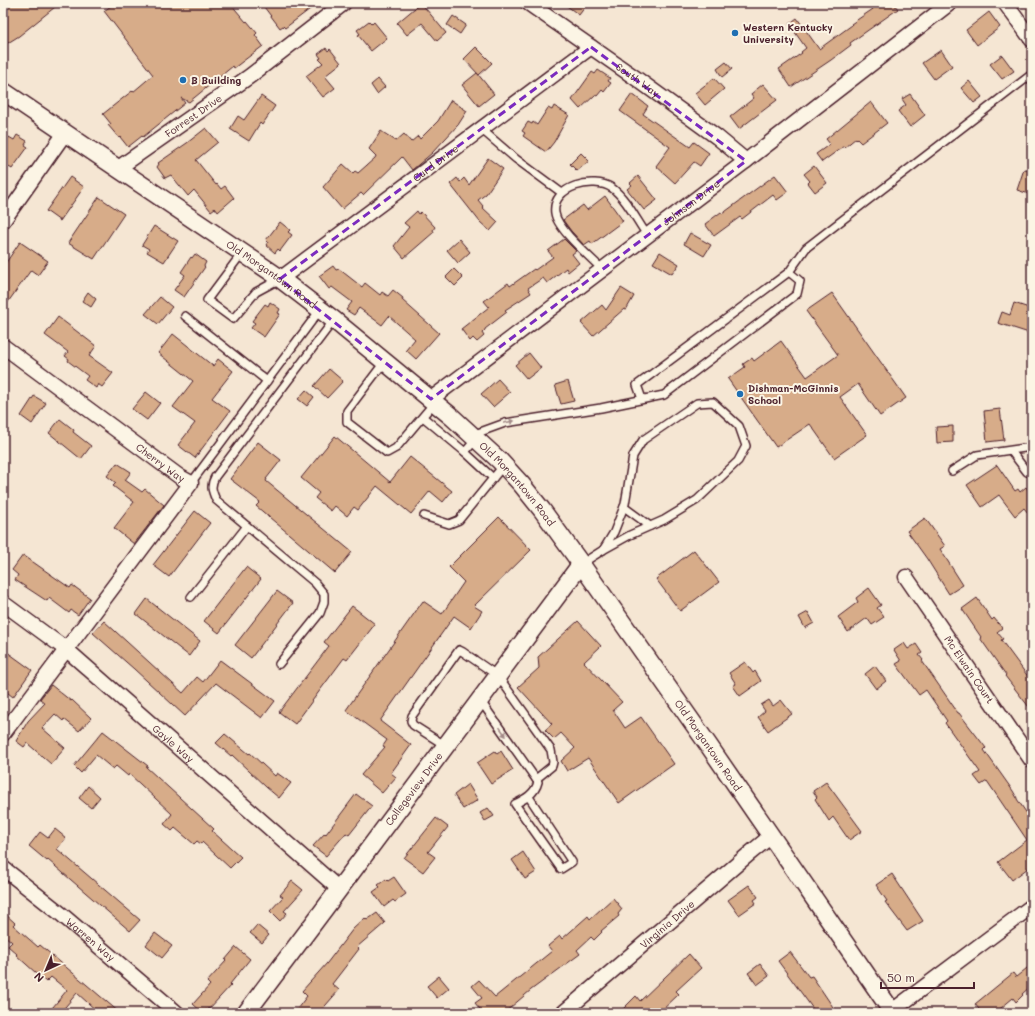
<svg xmlns="http://www.w3.org/2000/svg" width="1035" height="1016" font-family="Mali,sans-serif">
	<style>
		.building { fill: #d7ac89; stroke: #4a1f2b }
		.lines { fill: none; stroke-linecap: round; stroke-linejoin: round }
		.service-casing { stroke: #4a1f2b; stroke-width: 10 }
		.minor-casing { stroke: #4a1f2b; stroke-width: 17 }
		.tertiary-casing { stroke: #4a1f2b; stroke-width: 20 }
		.service { stroke: #fcf5e5; stroke-width: 7 }
		.minor { stroke: #fcf5e5; stroke-width: 14 }
		.tertiary { stroke: #fcf5e5; stroke-width: 17 }
		.oneway { fill: #a38a88 }
		.marked { fill: none; stroke: #7b2cbf; stroke-width: 3; stroke-dasharray: 8 5; stroke-linejoin: round }
		.poi-dot { fill: #1f6fb2; stroke: #fcf5e5; stroke-width: 1.5 }
		.labels { text-anchor: middle; dominant-baseline: central; stroke-width: 4; stroke-linejoin: round; paint-order: stroke }
		.poi-label { font-size: 10px; font-weight: bold; fill: #4a1f2b; stroke: #fcf5e5; text-anchor: start }
		.street-label { font-size: 10px; fill: #4a1f2b; stroke: #fcf5e5 }
	</style>
	<rect width="100%" height="100%" fill="#f5e6d3"/>
	<filter id="ink" filterUnits="userSpaceOnUse"><feTurbulence type="fractalNoise" baseFrequency=".025" numOctaves="2"/><feDisplacementMap in="SourceGraphic" scale="8" xChannelSelector="R" yChannelSelector="G"/><feConvolveMatrix kernelMatrix="1 2 1 2 8 2 1 2 1" color-interpolation-filters="sRGB"/></filter>
	<g filter="url(#ink)">
		<!-- building -->
		<g class="building">
			<path d="M3,3H60L19,36L3,46Z"/>
			<path d="M115,3H230L246,22L247,21L257,33L255,35L263,46L234,68L233,66L189,102L181,98L185,103L143,137L142,136L128,147L120,137L119,138L108,125L111,124L103,114L132,91L133,92L153,75L104,11Z"/>
			<path d="M261,3H318L285,28L283,26L280,28Z"/>
			<path d="M421,3L446,33L437,41L422,23L407,35L397,23Z"/>
			<path d="M563,3H588L579,15Z"/>
			<path d="M868,3H893L898,9L850,43L851,45L831,60L791,87L779,69L802,53L801,52L806,48L789,24L797,18L819,49L852,25L851,24L873,9Z"/>
			<path d="M989,12L1000,27L977,45L966,30Z"/>
			<path d="M453,16L466,25L460,34L447,25Z"/>
			<path d="M369,21L372,24L374,22L387,38L371,51L358,35L360,34L357,30Z"/>
			<path d="M476,47L492,63L479,75L464,59Z"/>
			<path d="M326,48L328,51L330,49L341,63L325,76L335,88L323,97L306,76L323,63L319,59L321,58L318,54Z"/>
			<path d="M941,50L952,66L934,79L922,63Z"/>
			<path d="M1002,55L1014,71L1002,79L990,64Z"/>
			<path d="M726,62L732,69L722,77L717,69Z"/>
			<path d="M598,70L610,78L608,81L611,83L604,92L602,90L597,96L595,95L580,109L572,100L592,72L595,74Z"/>
			<path d="M477,73L494,94L479,106L462,85Z"/>
			<path d="M714,78L724,89L705,105L695,93Z"/>
			<path d="M378,79L385,87L377,94L371,85Z"/>
			<path d="M969,81L982,97L974,103L961,88Z"/>
			<path d="M763,84L777,100L739,129L730,117L754,98L751,94Z"/>
			<path d="M632,94L648,106L643,114L690,147L694,142L709,153L700,166L694,162L675,183L656,166L670,147L620,111Z"/>
			<path d="M910,94L925,115L910,127L898,111L906,105L902,99Z"/>
			<path d="M261,96L275,106L262,125L260,123L249,141L230,129L238,116L244,120Z"/>
			<path d="M451,100L467,111L458,125L432,153L412,170L402,157L363,195L361,193L342,209L323,187L343,164L353,173L355,171L358,173L375,158L376,156L369,149L381,131L396,141L404,134L411,142L418,136L420,139L438,121Z"/>
			<path d="M871,102L887,123L861,143L856,138L845,147L844,146L822,162L816,154L830,144L826,139Z"/>
			<path d="M554,106L569,115L554,142L546,152L523,136L525,133L522,131L528,122L532,124L533,122L537,125L548,108L552,110Z"/>
			<path d="M206,128L218,142L196,160L216,185L217,184L221,189L225,186L234,198L218,212L215,208L211,211L194,190L188,196L171,175L165,178L157,167L159,164L158,163L187,143Z"/>
			<path d="M17,135L27,141L25,145L28,147L12,169L3,163V156L7,151L3,148V145L9,137L14,140Z"/>
			<path d="M581,153L589,161L577,171L570,164Z"/>
			<path d="M488,158L503,169L486,194L478,200L483,206L482,207L498,222L490,231L480,222L450,184L457,178L460,182L464,178L469,185Z"/>
			<path d="M814,166L827,183L815,192L808,183L810,181L804,174Z"/>
			<path d="M1024,169L1032,171V195L1017,190Z"/>
			<path d="M775,175L788,192L777,200L773,195L742,219L740,217L714,236L705,224L721,212L722,214Z"/>
			<path d="M638,176L657,200L644,210L627,189L632,185L630,183Z"/>
			<path d="M70,177L84,187L60,221L46,211Z"/>
			<path d="M605,196L623,221L592,244L590,241L584,245L571,231L563,220L583,205L587,210Z"/>
			<path d="M99,197L124,214L94,259L68,243Z"/>
			<path d="M417,211L419,214L421,212L435,227L433,230L434,232L404,258L394,246L409,227L404,223Z"/>
			<path d="M280,222L290,230L288,232L292,235L280,251L278,249L275,253L266,245L268,242L266,240Z"/>
			<path d="M154,226L178,241L164,262L147,252L149,249L142,245Z"/>
			<path d="M690,233L711,245L704,256L684,244Z"/>
			<path d="M459,239L470,252L458,263L447,250Z"/>
			<path d="M564,239L576,251L572,254L579,263L568,272L566,268L547,283L543,278L528,288L531,293L505,310L507,312L485,329V330L482,333L484,336L477,342L473,338L470,341L461,329L489,307L484,301L508,283L510,286L534,269L535,270L553,257L548,251Z"/>
			<path d="M20,242L48,261L38,275L31,270L3,309V267Z"/>
			<path d="M660,252L679,264L672,274L653,263Z"/>
			<path d="M195,254L206,262L204,266L205,267L184,297L174,290L185,275L181,272L191,257L192,258Z"/>
			<path d="M333,266L336,270L339,269L362,287L365,283L380,295L382,292L388,296L393,290L403,298L402,300L439,333L416,359L406,350L415,339L389,316L382,325L359,308L354,315L346,310L352,302L332,287L329,289L319,276Z"/>
			<path d="M454,269L463,278L455,286L446,277Z"/>
			<path d="M621,288L634,296L626,310L624,309L593,336L581,323L602,305L606,310Z"/>
			<path d="M88,292L96,299L91,307L82,301Z"/>
			<path d="M832,293L906,398L880,416L858,384L840,397L867,435L834,458L810,424L776,447L728,379L745,367L743,364L752,358L754,361L781,341L807,377L838,355L806,311Z"/>
			<path d="M160,297L172,307L158,324L145,314Z"/>
			<path d="M270,302L280,309L278,313L280,314L264,337L251,328L255,323L252,321L265,304L268,306Z"/>
			<path d="M1014,303L1032,309V334L998,323L1002,312L1010,315Z"/>
			<path d="M58,317L96,346L89,356L113,373L102,387L98,384L96,388L85,380L88,376L68,361L69,359L65,356L68,352L45,335Z"/>
			<path d="M173,334L213,366L218,359L233,371L212,398L230,411L195,458L178,445L195,423L173,407L193,381L158,353Z"/>
			<path d="M529,353L541,368L527,379L515,365Z"/>
			<path d="M329,369L343,381L327,398L314,386Z"/>
			<path d="M498,379L510,392L493,407L481,394Z"/>
			<path d="M568,381L574,401L561,404L555,385Z"/>
			<path d="M306,390L314,397L307,406L298,399Z"/>
			<path d="M146,392L160,403L147,420L132,409Z"/>
			<path d="M34,396L46,403L32,424L21,416Z"/>
			<path d="M1000,409L1004,440L987,442L984,411Z"/>
			<path d="M60,419L74,430L73,432L91,446L81,459L49,433Z"/>
			<path d="M953,426V442L937,443L936,427Z"/>
			<path d="M335,436L390,482L410,457L452,491L443,502L430,491L411,514L377,486L358,510L354,507L347,516L335,506L331,511L315,498L319,493L301,478Z"/>
			<path d="M258,442L281,460L266,479H267L266,481L352,552L335,573L256,506L260,502L230,479Z"/>
			<path d="M117,463L131,472L125,480L142,492L145,489L164,505L134,544L114,528L134,502L113,486L116,483L107,476Z"/>
			<path d="M997,465L1015,491L1018,489L1020,492L1026,487L1032,495V518L1024,508L1015,516L999,495L982,507L967,485Z"/>
			<path d="M195,511L210,523L169,577L153,565Z"/>
			<path d="M499,517L531,550L474,606L482,611L471,628L454,616L380,721L411,745L391,773L396,777L382,793L361,775L385,747L383,746L387,740L346,710L423,601L442,614L464,582L449,567Z"/>
			<path d="M925,518L945,546L940,549L963,585L949,594L927,559L907,531Z"/>
			<path d="M694,550L719,582L680,611L656,579Z"/>
			<path d="M23,555L70,588L72,585L90,598L78,615L71,610L69,613L49,598L47,601L15,580L18,575L12,570Z"/>
			<path d="M246,567L261,579L219,633L204,621Z"/>
			<path d="M869,588L881,605L877,608L884,617L872,625L867,618L848,632L838,617L858,602L856,598Z"/>
			<path d="M277,591L293,603L251,658L235,645Z"/>
			<path d="M977,598L992,620L994,618L1002,628L997,632L1003,639L1001,640L1032,682V711L1005,676L1006,675L980,638L981,637L962,609Z"/>
			<path d="M147,599L200,641L189,656L136,614Z"/>
			<path d="M352,606L375,624L347,660L344,658L295,724L279,712L329,646L324,642Z"/>
			<path d="M808,612L814,623L805,628L799,617Z"/>
			<path d="M104,621L183,693L197,677L203,682L220,660L275,701L262,718L216,683L185,716L134,669L93,633Z"/>
			<path d="M578,621L601,646L584,662L622,702L613,710L625,728L641,717L674,764L619,803L588,758L567,771L561,761L575,748L561,733L554,739L545,730L552,724L518,687L539,668L538,657Z"/>
			<path d="M904,643L908,649L916,644L922,653L919,655L923,660L922,661L958,713H959L986,748L984,750L1013,791L1017,798V799L1032,821V865L1012,880L998,862L1027,840L987,781L981,785L974,776L980,772L945,723L947,721L926,690L919,695L896,664L901,661L894,650Z"/>
			<path d="M3,649L32,670L13,697L3,689Z"/>
			<path d="M745,662L753,673L755,671L761,681L740,696L733,686L736,684L729,673Z"/>
			<path d="M875,666L886,681L876,689L865,674Z"/>
			<path d="M51,685L71,701L72,700L91,718L79,731L64,719L63,721L55,714L42,728L65,748L51,764L27,743L24,747L16,741L28,721L45,703L40,699Z"/>
			<path d="M769,700L773,706L781,700L792,714L768,731L758,717L765,711L761,705Z"/>
			<path d="M103,731L148,766L146,767L214,829L212,831L241,857L230,868L202,842L201,844L197,841L194,844L175,828L172,831L164,824L172,814L140,784L129,774L128,776L116,766L113,769L96,755L81,773L74,766Z"/>
			<path d="M225,734L249,754L250,753L275,776L277,773L291,783L279,798L266,787L232,755L231,756L216,743Z"/>
			<path d="M495,751L497,754L501,751L513,770L491,784L477,763Z"/>
			<path d="M826,782L862,831L849,840L833,817L829,821L815,799L817,797L813,791Z"/>
			<path d="M468,784L478,800L463,809L454,795Z"/>
			<path d="M88,786L100,797L91,808L79,798Z"/>
			<path d="M356,794L372,806L349,835L346,833L326,856L313,846L325,833L326,834Z"/>
			<path d="M488,808L494,816L485,821L480,813Z"/>
			<path d="M436,818L448,827L428,852L435,857L423,872L404,858Z"/>
			<path d="M55,829L66,838L57,849L140,920L130,931L48,860L47,861L29,846L40,832L48,838Z"/>
			<path d="M523,852L536,872L525,879L512,860Z"/>
			<path d="M892,874L923,921L907,931L885,902L887,901L876,885Z"/>
			<path d="M394,877L406,894L395,902L393,900L384,907L373,892L380,887L378,885L386,879L388,881Z"/>
			<path d="M292,881L303,890L284,911L287,913L280,921L270,911L283,897L280,895Z"/>
			<path d="M749,885L758,897L754,900L756,903L739,915L728,900Z"/>
			<path d="M613,898L622,909L618,914L619,916L601,931L602,932L594,940L591,937L577,950L580,954L531,990L504,1013H483L475,1003L482,998L472,986L479,980L495,997L552,951L548,946L560,936L562,939L588,916L590,919Z"/>
			<path d="M3,912L15,923L13,925L38,947L40,945L120,1013H99L77,993L60,1013H48L67,990L51,977L46,982L16,955L17,954L8,946L12,942L4,935L3,936Z"/>
			<path d="M377,913L385,923L357,947L359,949L332,984L339,990L319,1013H294L307,996L302,991L327,963L353,929L365,918L367,920Z"/>
			<path d="M257,925L269,935L262,943L250,933Z"/>
			<path d="M155,933L172,946L162,958L146,945Z"/>
			<path d="M236,947L250,959L230,984L231,985L209,1009L208,1008L203,1013L193,1004L210,985L207,982L226,961L225,960Z"/>
			<path d="M790,952L809,977L812,976L837,1013H816L778,961Z"/>
			<path d="M689,954L701,968L676,991L679,994L659,1013H619L636,996L640,1001Z"/>
			<path d="M760,964L769,976L757,985L748,973Z"/>
			<path d="M1032,964V985L1022,994L1023,995L1016,1002L1013,998L995,1013H982L975,1004L1013,973L1016,977Z"/>
			<path d="M439,976L449,988L437,998L427,986Z"/>
		</g>
		<g class="lines">
			<defs>
				<g id="service">
					<path d="M481,129L516,159L562,193"/>
					<path d="M242,253L207,300L233,319L256,292L280,279"/>
					<path d="M602,269C590,257 557,229 555,213C551,186 594,176 612,188C626,198 637,221 647,235"/>
					<path d="M789,272L806,248L1032,74"/>
					<path d="M185,316L267,381"/>
					<path d="M385,361L347,411V422L387,453L396,448L434,403"/>
					<path d="M713,402L739,426L746,446L738,461L697,500L664,520L630,535L603,550L614,532L625,504L633,456L643,440L697,403Z"/>
					<path d="M423,417L465,452L476,439"/>
					<path d="M472,435L505,423L601,408L664,395L797,294L800,281L789,272L637,385L642,399"/>
					<path d="M1011,451L1027,472"/>
					<path d="M465,452L493,478"/>
					<path d="M952,471L977,455L1032,447"/>
					<path d="M191,483L320,310"/>
					<path d="M624,507L650,526"/>
					<path d="M424,516L449,524L459,520L503,466"/>
					<path d="M581,564L603,550"/>
					<path d="M191,597L247,526"/>
					<path d="M279,664L320,613L324,602V594L315,583L216,500C212,491 210,486 215,477L334,320"/>
					<path d="M480,700L538,782C535,794 525,799 515,804L561,869L572,862L529,797"/>
					<path d="M446,746L413,725L411,721L412,716L459,650L463,652L498,676L551,750L553,762L552,766L536,779"/>
				</g>
				<g id="minor">
					<path id="s1" d="M528,3L637,79L717,137L746,161"/>
					<path d="M1005,3L1032,40"/>
					<path id="s2" d="M117,169L250,76L344,3"/>
					<path d="M3,221L65,133"/>
					<path id="s3" d="M280,279L591,47"/>
					<path id="s4" d="M3,346L180,477L191,483L3,734"/>
					<path id="s5" d="M431,399L746,161L950,3"/>
					<path id="s6" d="M906,577L1032,761"/>
					<path id="s7" d="M3,603L67,650L339,889"/>
					<path id="s8" d="M3,868L61,914L177,1013"/>
					<path d="M892,1011L1032,906"/>
					<path id="s9" d="M563,1013L749,854L771,836"/>
				</g>
				<g id="tertiary">
					<path id="s10" d="M3,91L274,274L334,320L452,417L500,461L522,485L542,510L579,561L707,743L893,1013"/>
					<path id="s11" d="M246,1013L325,908L581,564"/>
				</g>
			</defs>
			<!-- service casing -->
			<use href="#service" class="service-casing"/>
			<!-- minor casing -->
			<use href="#minor" class="minor-casing"/>
			<!-- tertiary casing -->
			<use href="#tertiary" class="tertiary-casing"/>
			<!-- service -->
			<use href="#service" class="service"/>
			<!-- minor -->
			<use href="#minor" class="minor"/>
			<!-- tertiary -->
			<use href="#tertiary" class="tertiary"/>
		</g>
		<!-- one-way arrows -->
		<defs><path id="oneway-solid" d="M-6-.8H1V-3.2L6.5 0L1 3.2V.8H-6Z"/></defs>
		<g class="oneway">
			<use href="#oneway-solid" transform="translate(509 422) rotate(-11)"/>
			<use href="#oneway-solid" transform="translate(503 732) rotate(55)"/>
		</g>
	</g>
	<!-- marked area -->
	<path class="marked" d="M591,47L746,161L431,399L280,279Z"/>
	<!-- markers -->
	<g class="poi-dot">
		<circle cx="735" cy="33" r="4"/>
		<circle cx="183" cy="80" r="4"/>
		<circle cx="740" cy="394" r="4"/>
	</g>
	<g class="labels">
		<!-- poi labels -->
		<g class="poi-label">
			<text x="743" y="27">Western Kentucky<tspan x="743" dy="12">University</tspan></text>
			<text x="191" y="80">B Building</text>
			<text x="748" y="388">Dishman-McGinnis<tspan x="748" dy="12">School</tspan></text>
		</g>
		<!-- street labels -->
		<g class="street-label">
			<text stroke="none"><textPath href="#s1" startOffset="134">South Way</textPath></text>
			<text stroke="none"><textPath href="#s2" startOffset="93">Forrest Drive</textPath></text>
			<text stroke="none"><textPath href="#s3" startOffset="194">Curd Drive</textPath></text>
			<text stroke="none"><textPath href="#s5" startOffset="326">Johnson Drive</textPath></text>
			<text stroke="none"><textPath href="#s10" startOffset="325">Old Morgantown Road</textPath></text>
			<text stroke="none"><textPath href="#s4" startOffset="196">Cherry Way</textPath></text>
			<text stroke="none"><textPath href="#s10" startOffset="649">Old Morgantown Road</textPath></text>
			<text stroke="none"><textPath href="#s6" startOffset="112">Mc Elwain Court</textPath></text>
			<text stroke="none"><textPath href="#s7" startOffset="221">Gayle Way</textPath></text>
			<text stroke="none"><textPath href="#s10" startOffset="973">Old Morgantown Road</textPath></text>
			<text stroke="none"><textPath href="#s11" startOffset="280">Collegeview Drive</textPath></text>
			<text stroke="none"><textPath href="#s9" startOffset="137">Virginia Drive</textPath></text>
			<text stroke="none"><textPath href="#s8" startOffset="113">Warren Way</textPath></text>
		</g>
	</g>
	<!-- margin -->
	<rect width="1035" height="1016" fill="none" stroke="#fcf5e5" stroke-width="16"/>
	<rect x="8" y="8" width="1019" height="1000" fill="none" stroke="#4a1f2b" stroke-width="1.5" filter="url(#ink)"/>
	<!-- north arrow -->
	<g transform="translate(46 970) rotate(224)" stroke="#fcf5e5" stroke-width="3" paint-order="stroke">
	<path d="M0-3L7 15L0 10L-7 15Z" fill="#4a1f2b"/>
	<text y="-6" font-size="11" font-weight="bold" text-anchor="middle" fill="#4a1f2b">N</text>
	</g>
	<!-- scale -->
	<path d="M881 982v6h93v-6" fill="none" stroke="#4a1f2b" stroke-width="2"/>
	<text x="887" y="982" font-size="12" fill="#4a1f2b" stroke="#fcf5e5" stroke-width="3" paint-order="stroke">50 m</text>
</svg>
